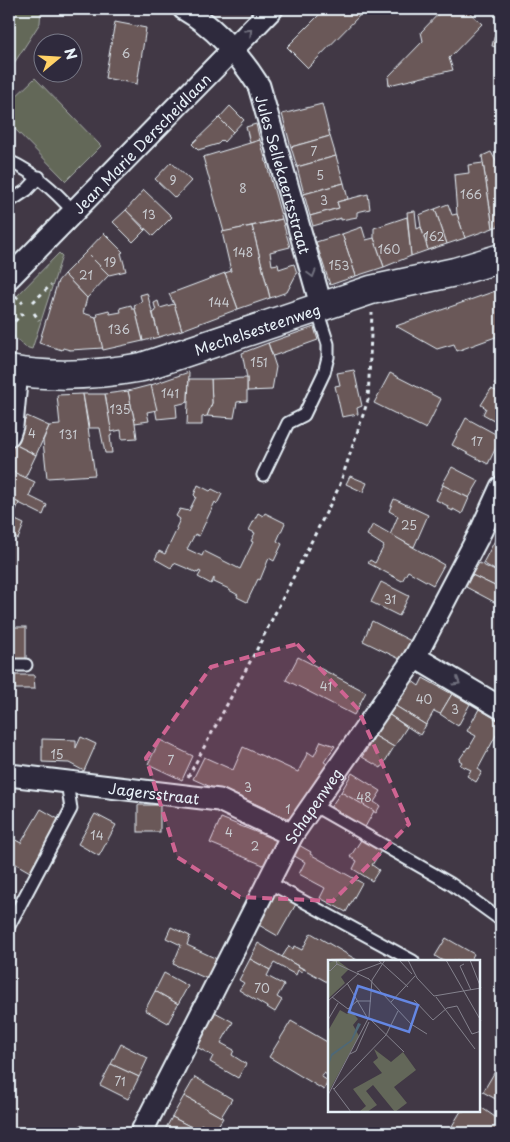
<svg xmlns="http://www.w3.org/2000/svg" width="510" height="1142" font-family="'Playpen Sans',sans-serif">
	<style>
		.green { fill: #636759; stroke: #a6aca8 }
		.building { fill: #6a5958; stroke: #e8f1f8 }
		.lines { fill: none; stroke-linecap: round; stroke-linejoin: round }
		.service-casing { stroke: #e8f1f8; stroke-width: 15 }
		.minor-casing { stroke: #e8f1f8; stroke-width: 25 }
		.secondary-casing { stroke: #e8f1f8; stroke-width: 31 }
		.path { stroke: #e8f1f8; stroke-width: 3; stroke-dasharray: 4 4; stroke-linecap: butt }
		.service { stroke: #2f2a3d; stroke-width: 11 }
		.minor { stroke: #2f2a3d; stroke-width: 21 }
		.secondary { stroke: #2f2a3d; stroke-width: 28 }
		.oneway { stroke: #70707e }
		.marked { fill: #cf6492; fill-opacity: 0.2; stroke: #cf6492; stroke-width: 4; stroke-dasharray: 10 6; stroke-linejoin: round }
		.labels { text-anchor: middle; dominant-baseline: central; stroke-width: 4; stroke-linejoin: round; paint-order: stroke }
		.number-label { font-size: 12px; fill: #c8cbd0 }
		.street-label { font-size: 15px; fill: #e8f1f8; stroke: #2f2a3d }
		.inset-road { fill: none; stroke: #84828d; stroke-width: 1 }
		.view { fill: #6487e3; fill-opacity: 0.15; stroke: #6487e3; stroke-width: 2.5 }
		.inset-edge { fill: none; stroke: #e8f1f8; stroke-width: 2.5 }
	</style>
	<rect width="100%" height="100%" fill="#413845"/>
	<filter id="ink" filterUnits="userSpaceOnUse"><feTurbulence type="fractalNoise" baseFrequency=".02" numOctaves="2"/><feDisplacementMap in="SourceGraphic" scale="10" xChannelSelector="R" yChannelSelector="G"/><feConvolveMatrix kernelMatrix="1 2 1 2 8 2 1 2 1" color-interpolation-filters="sRGB"/></filter>
	<g filter="url(#ink)">
		<!-- green -->
		<g class="green">
			<path d="M9,9H41L40,23L9,71Z"/>
			<path d="M35,78L101,146L66,181L9,123V103Z"/>
			<path d="M59,253L62,256L32,349L25,347L9,332L13,300Z"/>
		</g>
		<!-- building -->
		<g class="building">
			<path d="M325,9H366L308,68L287,47Z"/>
			<path d="M443,9H466L482,24L449,58L453,70L389,85L388,77L423,41L421,32Z"/>
			<path d="M498,9H501V48L492,46L501,10Z"/>
			<path d="M115,22L146,28L137,84L105,78Z"/>
			<path d="M322,104L330,136L291,147L282,114Z"/>
			<path d="M230,106L244,120L233,132L219,118Z"/>
			<path d="M219,118L233,132L224,142L222,140L218,144L198,150L192,144Z"/>
			<path d="M256,124L260,140L250,143L246,127Z"/>
			<path d="M330,136L336,156L297,167L291,147Z"/>
			<path d="M260,140L282,219L224,232L203,157Z"/>
			<path d="M491,152L497,163L501,186V225L493,228L482,156Z"/>
			<path d="M336,156L344,183L304,194L297,167Z"/>
			<path d="M171,162L191,181L175,198L155,179Z"/>
			<path d="M483,163L493,228L465,238L457,214L454,175L469,173L468,165Z"/>
			<path d="M497,163H501V186Z"/>
			<path d="M344,183L348,199L337,202L339,208L310,216L304,194Z"/>
			<path d="M144,190L172,217L153,236L126,210Z"/>
			<path d="M368,194L370,209L357,212V217L341,220V218L313,226L310,216L339,208L337,202Z"/>
			<path d="M448,204L452,215L457,214L465,238L447,244L435,209Z"/>
			<path d="M435,209L447,244L428,250L421,227L419,215Z"/>
			<path d="M126,210L145,230L133,242L113,222Z"/>
			<path d="M415,211L417,229L421,227L428,250L411,256L407,212Z"/>
			<path d="M407,217L411,256L384,267L374,238V228Z"/>
			<path d="M282,219L290,247L270,252L272,265L278,264L279,269L294,264L297,273L287,292L270,298L252,226Z"/>
			<path d="M252,226L270,298L238,309L225,273L231,271L222,232Z"/>
			<path d="M362,227L366,240L374,238L384,267L356,276L342,234Z"/>
			<path d="M104,233L123,252L121,253L126,271L109,275L86,252Z"/>
			<path d="M342,234L356,276L330,285L316,242Z"/>
			<path d="M86,252L109,275L87,298L64,274Z"/>
			<path d="M225,273L238,309L182,330L174,304L169,294Z"/>
			<path d="M64,274L87,298L83,313L96,317L103,348L70,350L63,348L62,350L39,343L58,281Z"/>
			<path d="M501,289V335L457,351L454,344L437,349L396,326Z"/>
			<path d="M147,293L159,337L143,341L134,305L142,302L140,295Z"/>
			<path d="M158,301L160,308L174,304L182,330L159,337L153,313L156,311L154,303Z"/>
			<path d="M131,305L132,309H135L143,341L103,350L96,317L98,316L97,313L109,310L110,314L121,312L120,308Z"/>
			<path d="M314,327L318,340L273,356L268,343Z"/>
			<path d="M268,343L276,367L272,390L247,391V378L242,353Z"/>
			<path d="M354,370L362,406L357,408L358,414L342,417L335,386L340,385L337,373Z"/>
			<path d="M189,372L188,402L176,405L177,417L157,419L151,385Z"/>
			<path d="M501,372V393L497,391L500,387L494,384Z"/>
			<path d="M390,373L441,399L426,429L374,403Z"/>
			<path d="M247,378V401L237,402L234,418L207,416L212,403L211,379Z"/>
			<path d="M189,379H211L212,403L207,416L202,417V425H187Z"/>
			<path d="M151,385L157,410L147,412L149,421L135,423L128,391Z"/>
			<path d="M491,389L501,393V424L483,414L486,408L481,405Z"/>
			<path d="M128,391L135,423L137,438L122,439L121,430L111,432L105,394Z"/>
			<path d="M83,394L95,475L47,478L43,441L49,426L60,425L57,395Z"/>
			<path d="M83,394H105L112,435L110,436L112,453H105L100,428H89Z"/>
			<path d="M27,416L49,426L36,455L14,444Z"/>
			<path d="M466,418L501,437L488,464L452,445Z"/>
			<path d="M14,444L36,455L25,478L9,470V456Z"/>
			<path d="M452,467L479,481L469,498L442,485Z"/>
			<path d="M9,470L35,482L29,496L47,505L43,515L9,498Z"/>
			<path d="M350,476L367,483L363,492L346,484Z"/>
			<path d="M198,485L210,491L212,489L222,494L217,504L215,502L199,536L195,534L187,549L202,556L204,551L240,569L253,542L251,541L255,533L249,530L258,513L263,516L265,513L285,523L277,541L282,544L274,561L269,558L260,580L258,579L247,602L237,597L238,595L229,590V589L214,582V578L211,584L198,577L201,572L199,571L198,573L174,563L171,568L155,559L159,551L165,554L177,529L176,528L180,519L176,516L180,509L189,511L196,497L194,495Z"/>
			<path d="M443,485L469,498L462,514L453,509V511L447,508L448,506L436,500Z"/>
			<path d="M9,498L19,503L12,519L9,517Z"/>
			<path d="M394,499L428,515L414,547L390,535L398,516L389,511Z"/>
			<path d="M9,517L24,524L18,539L9,534Z"/>
			<path d="M373,524L444,565L433,585L408,571L402,581L368,563L370,560L375,563L384,546L367,535Z"/>
			<path d="M501,529V574L483,563Z"/>
			<path d="M479,563L501,574V584L499,588L472,575Z"/>
			<path d="M472,575L499,588L497,591L501,593V599L498,604L466,587Z"/>
			<path d="M381,582L409,596L399,616L371,602Z"/>
			<path d="M372,621L411,641L402,660L363,641Z"/>
			<rect x="9" y="627" width="17" height="33"/>
			<path d="M298,657L366,692L354,715L286,680Z"/>
			<path d="M15,675H34L35,689H15Z"/>
			<path d="M423,678L452,694L440,714L434,711L426,725L394,705L411,680L419,686Z"/>
			<path d="M452,694L470,704L458,726L440,714Z"/>
			<path d="M394,705L426,725L420,735L388,714Z"/>
			<path d="M479,709L501,722V726L478,769L482,772L476,782L467,776L471,770L460,765L462,762L459,760L468,747L469,748L476,736L467,731Z"/>
			<path d="M388,714L407,727L394,747L375,736Z"/>
			<path d="M375,736L394,747L381,768L362,757Z"/>
			<path d="M81,737L96,744L84,771L69,763L42,762V739L76,740V748Z"/>
			<path d="M160,740L193,756L182,780L148,764Z"/>
			<path d="M321,741L335,746L324,762L329,765L291,820L223,789L222,792L193,779L204,757L233,770L243,747L298,772L308,752L314,756Z"/>
			<path d="M352,773L381,791L374,802L380,806L376,813L341,792Z"/>
			<path d="M341,792L374,811L364,829L330,808Z"/>
			<rect x="138" y="805" width="22" height="27"/>
			<path d="M41,809L60,820L30,872L9,860V838L10,837L21,843Z"/>
			<path d="M95,814L116,825L99,856L78,844Z"/>
			<path d="M221,818L278,841L268,867L210,843Z"/>
			<path d="M363,837L382,849L372,865L379,870L372,881L353,869L357,861L350,857Z"/>
			<path d="M297,844L311,852L310,854L362,883L346,912L320,898L325,888L299,874L305,862L291,854Z"/>
			<path d="M275,892L296,904L278,936L257,924Z"/>
			<path d="M171,927L190,936L187,945L219,960L210,980L173,964L181,945L166,938Z"/>
			<path d="M311,933L357,960L329,961V983L282,957L289,946L293,949L294,946L302,950Z"/>
			<path d="M446,938L474,954L470,961H443L435,956Z"/>
			<path d="M258,943L303,969L302,972L298,970L296,975L274,963L270,970L250,959Z"/>
			<path d="M250,959L270,970L267,976L284,985L277,997L282,1000L275,1012L239,990L244,983L239,980Z"/>
			<path d="M164,973L188,986L178,1004L155,991Z"/>
			<path d="M155,991L178,1004L168,1023L145,1010Z"/>
			<path d="M213,1011L233,1022L221,1043L234,1050L232,1055L246,1064L238,1078L210,1062L213,1056L195,1046Z"/>
			<path d="M291,1021L329,1043V1076L324,1073L322,1077L328,1081L324,1090L269,1057Z"/>
			<path d="M501,1022V1043L493,1038Z"/>
			<path d="M121,1044L148,1058L139,1077L111,1064Z"/>
			<path d="M111,1064L139,1077L128,1099L100,1085Z"/>
			<path d="M497,1068L501,1071V1102L483,1092Z"/>
			<path d="M195,1077L232,1099L221,1117L184,1096Z"/>
			<path d="M184,1096L223,1118L214,1132L201,1124L197,1130L172,1117Z"/>
			<path d="M479,1106L501,1121V1127L497,1133H465L452,1126L461,1111H479Z"/>
			<path d="M172,1117L197,1130L203,1133H176L166,1128Z"/>
			<path d="M80,1125L92,1130L91,1133H76Z"/>
		</g>
		<g class="lines">
			<defs>
				<g id="service">
					<path d="M9,161C35,173 54,190 73,211"/>
					<path d="M9,202L27,190L39,177"/>
					<path d="M263,475L288,423L304,415L324,373L328,357V344L316,307"/>
					<path d="M9,665H26"/>
					<path d="M313,805L451,884L501,920"/>
					<path d="M268,882L413,961"/>
					<path d="M9,926L71,809L67,782"/>
				</g>
				<g id="minor">
					<path id="s1" d="M184,9C215,27 240,56 259,86L321,305"/>
					<path id="s2" d="M9,278L272,9"/>
					<path d="M9,435L12,426L17,371"/>
					<path d="M415,657L501,708"/>
					<path id="s3" d="M9,775L219,800L292,835"/>
					<path id="s4" d="M141,1133L292,835L415,657L481,531L501,487"/>
				</g>
				<g id="secondary">
					<path id="s5" d="M9,370C53,378 98,375 142,367L371,290L455,272L501,258"/>
				</g>
			</defs>
			<!-- service casing -->
			<use href="#service" class="service-casing"/>
			<!-- minor casing -->
			<use href="#minor" class="minor-casing"/>
			<!-- secondary casing -->
			<use href="#secondary" class="secondary-casing"/>
			<!-- path -->
			<g class="path">
				<path d="M15,296L23,303"/>
				<path d="M33,302L51,285"/>
				<path d="M34,313L39,320"/>
				<path d="M9,327L23,313"/>
				<path d="M188,777L257,649L339,487L368,400L372,313"/>
			</g>
			<!-- service -->
			<use href="#service" class="service"/>
			<!-- minor -->
			<use href="#minor" class="minor"/>
			<!-- secondary -->
			<use href="#secondary" class="secondary"/>
		</g>
		<!-- one-way arrows -->
		<defs><path id="oneway-chevron" d="M-2-3.5L2.5 0L-2 3.5" fill="none" stroke-width="1.6" stroke-linecap="round" stroke-linejoin="round" transform="scale(1.25)"/></defs>
		<g class="oneway">
			<use href="#oneway-chevron" transform="translate(249 32) rotate(-45)"/>
			<use href="#oneway-chevron" transform="translate(312 274) rotate(74)"/>
			<use href="#oneway-chevron" transform="translate(457 682) rotate(31)"/>
		</g>
	</g>
	<!-- marked area -->
	<path class="marked" d="M297,644L358,709L409,824L333,901L240,897L177,857L146,758L211,667Z"/>
	<g class="labels">
		<!-- number labels -->
		<g class="number-label">
			<text x="126" y="53">6</text>
			<text x="314" y="151">7</text>
			<text x="320" y="175">5</text>
			<text x="173" y="180">9</text>
			<text x="243" y="188">8</text>
			<text x="471" y="194">166</text>
			<text x="324" y="200">3</text>
			<text x="149" y="214">13</text>
			<text x="434" y="236">162</text>
			<text x="389" y="249">160</text>
			<text x="243" y="252">148</text>
			<text x="110" y="262">19</text>
			<text x="339" y="265">153</text>
			<text x="86" y="275">21</text>
			<text x="219" y="302">144</text>
			<text x="119" y="329">136</text>
			<text x="259" y="362">151</text>
			<text x="170" y="393">141</text>
			<text x="120" y="409">135</text>
			<text x="32" y="433">4</text>
			<text x="68" y="434">131</text>
			<text x="477" y="441">17</text>
			<text x="409" y="525">25</text>
			<text x="390" y="599">31</text>
			<text x="326" y="686">41</text>
			<text x="424" y="699">40</text>
			<text x="455" y="709">3</text>
			<text x="57" y="754">15</text>
			<text x="171" y="760">7</text>
			<text x="248" y="787">3</text>
			<text x="364" y="797">48</text>
			<text x="288" y="809">1</text>
			<text x="229" y="832">4</text>
			<text x="97" y="835">14</text>
			<text x="255" y="846">2</text>
			<text x="262" y="988">70</text>
			<text x="120" y="1081">71</text>
		</g>
		<!-- street labels -->
		<g class="street-label">
			<text stroke="none"><textPath href="#s2" startOffset="189">Jean Marie Derscheidlaan</textPath></text>
			<text stroke="none"><textPath href="#s1" startOffset="200">Jules Sellekaertsstraat</textPath></text>
			<text stroke="none"><textPath href="#s5" startOffset="255">Mechelsesteenweg</textPath></text>
			<text stroke="none"><textPath href="#s3" startOffset="146">Jagersstraat</textPath></text>
			<text stroke="none"><textPath href="#s4" startOffset="370">Schapenweg</textPath></text>
		</g>
	</g>
	<!-- overview -->
	<g transform="translate(328 960)">
		<rect width="152" height="152" fill="#413845"/>
		<path d="M9,0L21,9L13,17L17,23L0,39V3ZM12,50L19,54L23,51L30,59L25,65L31,76L0,133V71ZM46,89L63,102L75,92L88,110L66,127L79,143L67,152L45,125L38,131L49,145L39,152H31L38,146L25,129L54,113L45,102L50,98Z" fill="#636759"/>
		<path d="M30,63L33,64L24,81L4,96L0,108L3,94L23,80Z" fill="#4e6877"/>
		<path class="inset-road" d="M50,0L80,27M71,0L84,14M80,0L89,18L106,36L153,28M118,0L153,61M142,0L153,28M9,4L41,19M136,4L132,6L143,30M0,9L2,11L9,4L8,0M29,12L53,3M40,18L83,64L99,74M19,23L40,59M4,37L20,49L29,41H43M108,37L147,89M86,40L105,60L119,48L129,46L144,74L153,71M0,41L31,13M63,42L87,16M41,58L76,92M0,60L10,43M22,94L28,91L41,62M5,128L23,152M6,129L58,75L70,51M0,135L41,57L44,20L57,0"/>
		<path class="view" d="M30,26L90,45L81,72L21,52Z"/>
		<rect width="152" height="152" class="inset-edge"/>
	</g>
	<!-- margin -->
	<rect width="510" height="1142" fill="none" stroke="#2f2a3d" stroke-width="30"/>
	<rect x="15" y="15" width="480" height="1112" fill="none" stroke="#e8f1f8" stroke-width="2" filter="url(#ink)"/>
	<!-- north arrow -->
	<g transform="translate(58 58) rotate(72)"><circle r="24" fill="#2f2a3d" stroke="#797a88"/>
	<path d="M0-4L9 19L0 12L-9 19Z" fill="#ffd166"/>
	<text y="-8" font-size="14" font-weight="bold" text-anchor="middle" fill="#e8f1f8">N</text>
	</g>
</svg>
